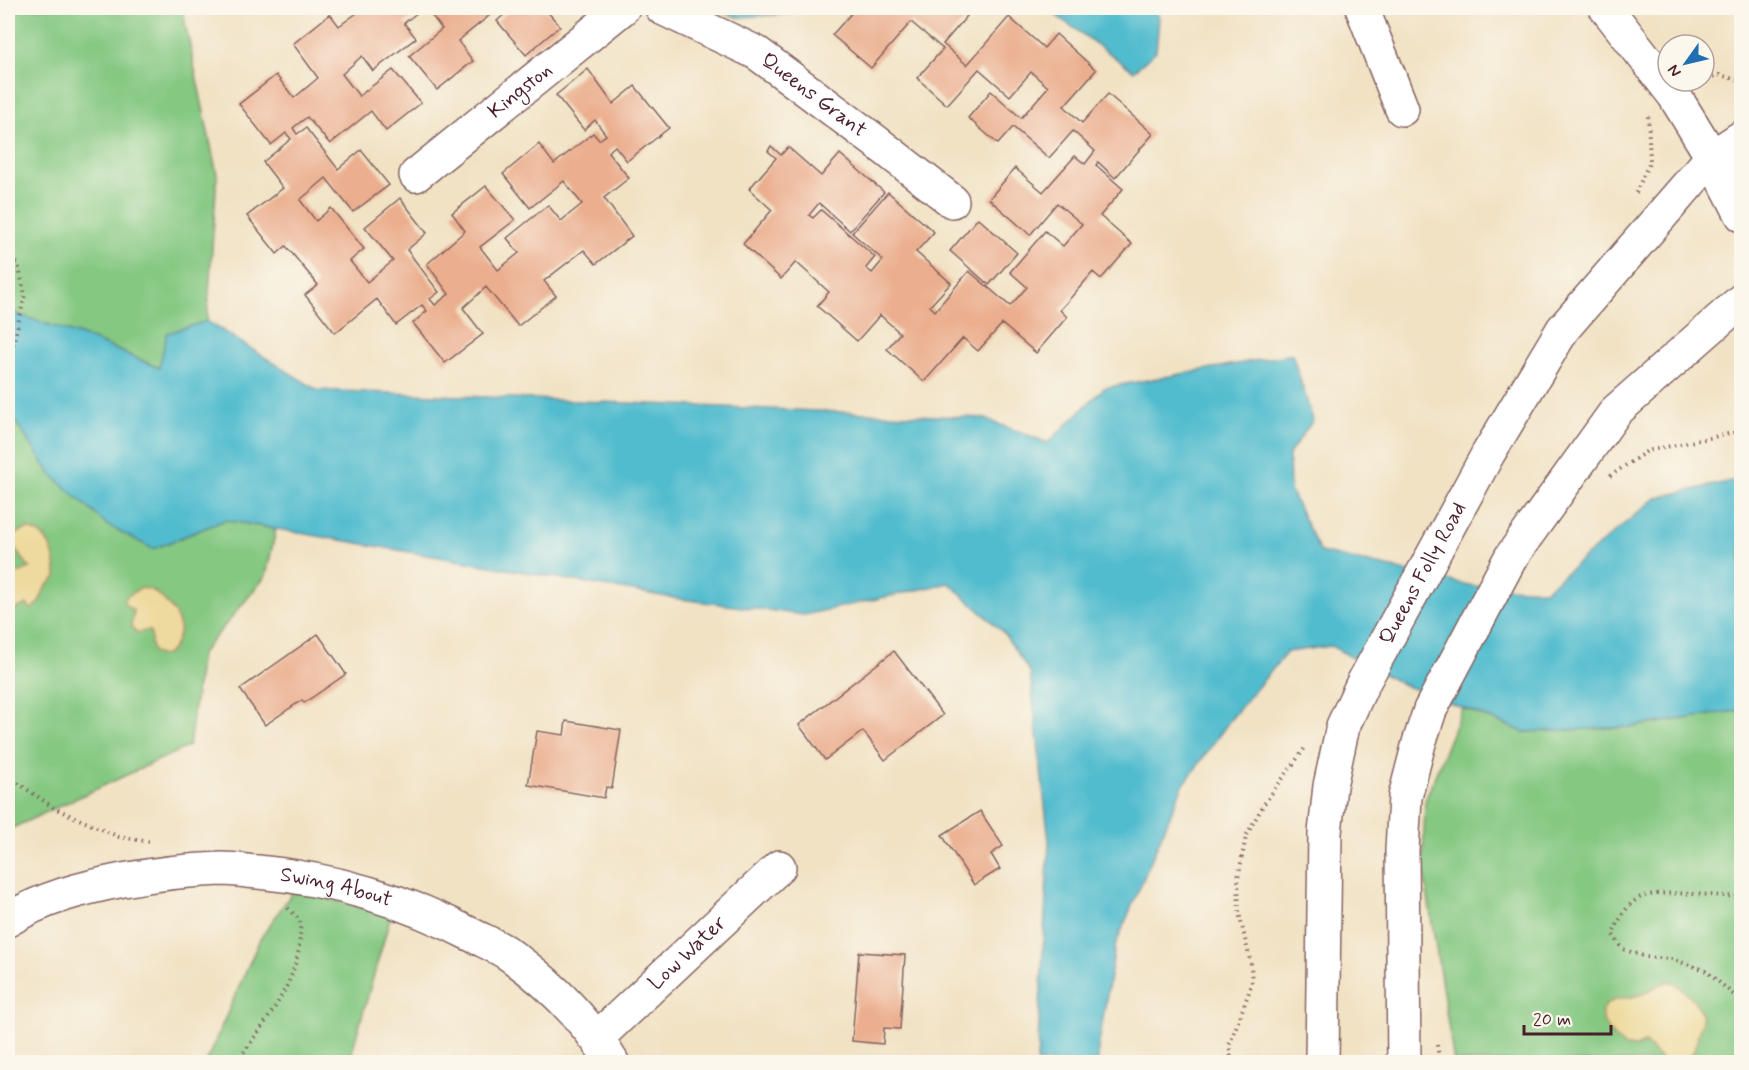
<svg xmlns="http://www.w3.org/2000/svg" width="1749" height="1070" font-family="Mynerve,sans-serif">
	<style>
		.green { fill: #84c881; stroke: #677456; stroke-width: 1.5 }
		.sand { fill: #eeda9e; stroke: #9c7c64; stroke-width: 1.5 }
		.water { fill: #51bcce; stroke: #4e6e7c; stroke-width: 1.5 }
		.building { fill: #ebae8e }
		.lines { fill: none; stroke-linecap: round; stroke-linejoin: round }
		.minor-casing { stroke: #846361; stroke-width: 36 }
		.path { stroke: #846361; stroke-width: 4; stroke-dasharray: 1.5 4.5; stroke-linecap: butt }
		.minor { stroke: #fff; stroke-width: 33 }
		.labels { text-anchor: middle; dominant-baseline: central; stroke-width: 4.5; stroke-linejoin: round; paint-order: stroke }
		.street-label { font-size: 21px; fill: #4a1f2b; stroke: #fbf7ec }
	</style>
	<rect width="100%" height="100%" fill="#fbf7ec"/>
	<filter id="ink" filterUnits="userSpaceOnUse"><feTurbulence type="fractalNoise" baseFrequency=".0167" numOctaves="2"/><feDisplacementMap in="SourceGraphic" scale="12" xChannelSelector="R" yChannelSelector="G"/><feConvolveMatrix kernelMatrix="1 2 1 2 8 2 1 2 1" color-interpolation-filters="sRGB"/></filter>
	<filter id="wash" filterUnits="userSpaceOnUse"><feTurbulence type="fractalNoise" baseFrequency=".008" numOctaves="4" result="noise"/><feDisplacementMap in="SourceGraphic" scale="24" xChannelSelector="R" yChannelSelector="G"/><feGaussianBlur stdDeviation="1.35" result="paint"/><feColorMatrix in="noise" values="0 0 0 0 0 0 0 0 0 0 0 0 0 0 0 0 0 1.4 0 .05"/><feComposite in="paint" operator="in"/></filter>
	<g filter="url(#wash)">
		<rect width="100%" height="100%" fill="#f1e2c4"/>
		<!-- green -->
		<g class="green">
			<path d="M8,8H182L217,175L207,321L168,334L160,368L91,339L8,311Z"/>
			<path d="M12,416L50,473L153,549L225,520L276,529L266,576L201,654L189,746L8,830V417Z"/>
			<path d="M1462,708L1524,732L1630,727L1741,710V1062H1454L1423,866L1425,801Z"/>
			<path d="M294,890L391,915L349,1062H206L260,939Z"/>
		</g>
		<!-- sand -->
		<g class="sand">
			<path d="M27,529C50,532 56,558 56,577L45,588L39,602L31,610L27,604L11,611L8,608V597L11,596L12,593L8,589V577L30,568L11,544C13,534 18,532 27,529Z"/>
			<path d="M140,588C151,588 156,592 164,600C171,608 177,614 179,624C182,636 169,666 154,652C148,646 154,637 149,630L137,633L131,626L134,611L124,604L125,598Z"/>
			<path d="M1669,981C1683,987 1700,1002 1702,1018C1703,1024 1700,1026 1699,1031C1697,1035 1698,1040 1696,1045C1692,1060 1677,1065 1663,1061L1645,1043L1636,1047H1625C1611,1035 1586,1011 1615,1000C1623,997 1632,998 1639,995C1650,992 1658,984 1669,981Z"/>
		</g>
		<!-- water -->
		<g class="water">
			<path d="M706,8H798L790,14L738,17Z"/>
			<path d="M1046,8H1155L1159,18L1156,51L1134,71Z"/>
			<path d="M8,311L91,339L159,368L167,333L207,321L317,390L983,418L1048,443L1104,388L1292,354L1313,420L1289,454L1290,490L1320,552L1473,586L1545,590L1656,498L1741,479V710L1630,727L1524,732L1404,685L1331,646L1287,652L1230,720L1182,787L1115,946L1098,1049V1062H1037L1049,841L1030,672L1003,632L949,583L804,615L673,598L225,520L153,549L107,525L50,473L12,416L8,417Z"/>
		</g>
		<g id="blocks">
			<!-- building -->
			<g class="building">
				<path d="M364,8H423L404,23L416,38L373,71L362,56L342,74L359,96L393,70L421,103L386,131L371,111L330,144L307,117L293,128L297,134L306,128L338,169L361,150L389,185L353,212L326,178L300,200L316,221L331,208L364,249L350,261L367,282L393,261L365,227L400,198L427,233L407,250L439,292L430,299L435,305L449,294L427,264L465,231L452,213L486,186L515,220L480,247L498,270L519,253L507,238L548,205L561,221L582,204L564,181L530,208L503,174L539,144L554,164L593,133L599,140L606,135L595,120L584,130L556,95L588,69L613,104L635,86L669,128L627,161L615,146L608,152L629,178L604,198L632,236L596,264L584,250L544,281L556,296L518,326L486,287L463,308L483,334L445,363L413,323L427,311L422,305L396,325L377,299L335,333L305,295L318,285L286,246L277,254L247,216L283,188L263,162L291,139L286,133L271,145L239,104L276,75L294,98L318,78L293,44L330,14L339,26Z"/>
				<path d="M426,8H492L495,11L458,41L473,61L437,90L409,56L442,29Z"/>
				<path d="M504,8H544L560,26L526,55L497,21L507,12Z"/>
				<path d="M856,8H958L967,16L943,44L967,65L1009,17L1044,48L1056,34L1096,70L1064,106L1082,123L1108,94L1153,134L1115,178L1098,162L1096,165L1123,189L1100,216L1132,244L1101,279L1093,272L1060,310L1067,317L1036,353L1002,324L978,351L963,338L924,382L887,349L900,333L880,315L857,341L817,306L829,292L796,262L781,279L743,244L772,210L749,189L776,158L768,151L771,146L781,155L788,147L821,176L840,154L884,192L850,231L819,203L809,215L813,218L821,210L875,257L866,268L872,273L883,260L852,233L888,192L934,232L916,252L951,283L930,306L935,311L969,271L1010,306L1027,287L1010,272L1045,231L1063,246L1082,224L1057,203L1030,235L989,199L1015,168L1043,192L1075,156L1085,164L1095,151L1073,131L1049,158L1013,127L998,144L968,118L991,91L1021,118L1048,87L1031,72L1010,96L979,69L947,105L917,78L943,49L911,22L871,68L832,35Z"/>
				<path d="M978,218L1017,253L989,285L950,251Z"/>
				<path d="M318,634L346,674L304,703L302,700L265,725L240,689Z"/>
				<path d="M894,651L943,715L885,760L863,731L825,760L799,725Z"/>
				<path d="M566,721L621,730L612,788L606,787L604,798L528,785L537,731L564,735Z"/>
				<path d="M980,811L1003,846L991,854L1000,869L974,885L942,835Z"/>
				<path d="M859,952L905,955L900,1029L884,1028L883,1044L852,1041Z"/>
			</g>
		</g>
	</g>
	<g filter="url(#ink)">
		<use href="#blocks" fill-opacity="0" stroke="#846361" stroke-width="1.5"/>
		<g class="lines">
			<defs>
				<g id="minor">
					<path id="s1" d="M662,8L757,53L875,141L952,201"/>
					<path d="M1362,8L1402,109"/>
					<path d="M1606,8L1674,95L1712,157L1742,215"/>
					<path id="s2" d="M416,175L623,8"/>
					<path id="s3" d="M8,920C42,898 83,888 123,880C155,874 188,870 222,869C234,869 246,871 258,872C333,879 407,901 474,936C486,942 499,947 510,955C551,984 586,1020 612,1062"/>
					<path id="s4" d="M597,1038L779,867"/>
					<path id="s5" d="M1322,1062L1325,833L1330,786L1343,726L1362,685L1488,454L1563,329L1712,157L1742,137"/>
					<path d="M1404,1062L1402,850L1405,797L1419,743L1430,710L1511,557L1616,411L1742,300"/>
				</g>
			</defs>
			<!-- minor casing -->
			<use href="#minor" class="minor-casing"/>
			<!-- path -->
			<g class="path">
				<path d="M1702,82L1719,75L1742,81"/>
				<path d="M1636,193L1650,161L1648,114"/>
				<path d="M8,253L18,264L25,295L8,366"/>
				<path d="M1610,476L1647,451L1742,431"/>
				<path d="M8,776L54,808L119,837L152,842"/>
				<path d="M1742,897C1717,896 1666,890 1644,896C1628,901 1618,920 1613,935L1623,949L1646,957L1671,959L1705,970L1742,1002"/>
				<path d="M1437,1045L1440,1062"/>
				<path d="M237,1062C263,1024 301,981 300,931C300,928 301,925 300,922C298,917 291,912 288,908"/>
				<path d="M1232,1062L1229,1046L1252,984L1251,964L1239,913L1238,878L1246,836L1264,804L1305,748"/>
			</g>
			<!-- minor -->
			<use href="#minor" class="minor"/>
		</g>
	</g>
	<g class="labels">
		<!-- street labels -->
		<g class="street-label">
			<text stroke="none"><textPath href="#s2" startOffset="134">Kingston</textPath></text>
			<text stroke="none"><textPath href="#s1" startOffset="176">Queens Grant</textPath></text>
			<text stroke="none"><textPath href="#s5" startOffset="510">Queens Folly Road</textPath></text>
			<text stroke="none"><textPath href="#s3" startOffset="338">Swing About</textPath></text>
			<text stroke="none"><textPath href="#s4" startOffset="124">Low Water</textPath></text>
		</g>
	</g>
	<!-- margin -->
	<rect width="1749" height="1070" fill="none" stroke="#fbf7ec" stroke-width="30"/>
	<!-- north arrow -->
	<g transform="translate(1686 63) rotate(236)"><circle r="28" fill="#fbf7ec" stroke="#b4a19f" stroke-width="1.5"/>
	<path d="M0-4.5L10 22L0 15L-10 22Z" fill="#1f6fb2"/>
	<text y="-9" font-size="16" font-weight="bold" text-anchor="middle" fill="#4a1f2b">N</text>
	</g>
	<!-- scale -->
	<path d="M1524 1025v9h87v-9" fill="none" stroke="#4a1f2b" stroke-width="3"/>
	<text x="1533" y="1025" font-size="18" fill="#4a1f2b" stroke="#fbf7ec" stroke-width="4.5" paint-order="stroke">20 m</text>
</svg>
